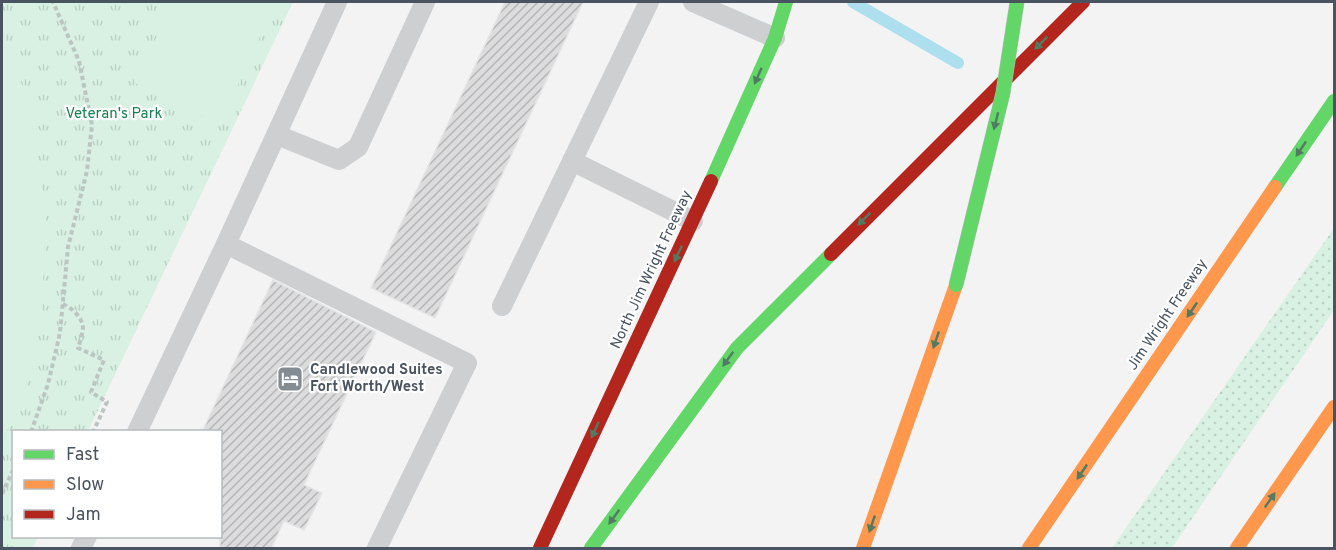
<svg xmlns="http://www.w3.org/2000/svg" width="1336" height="550" font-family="Overpass,sans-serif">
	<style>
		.grass { fill: url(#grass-dots) }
		.park { fill: url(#park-tufts) }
		.pitch { fill: #d8f1e2 }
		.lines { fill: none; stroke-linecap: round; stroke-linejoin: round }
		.stream { stroke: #addfef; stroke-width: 12 }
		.building { fill: url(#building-hatch); stroke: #e4e5e6; stroke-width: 1.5 }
		.path { stroke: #bbc6c3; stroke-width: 4; stroke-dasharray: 4.5 3; stroke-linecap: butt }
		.lane { stroke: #cdcfd1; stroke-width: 20 }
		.fast { stroke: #63d668; stroke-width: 14 }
		.slow { stroke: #ff974d; stroke-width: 14 }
		.jam { stroke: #b3261e; stroke-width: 14 }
		.fast-bridge-casing { stroke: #b8bcc2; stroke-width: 15; stroke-linecap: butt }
		.fast-bridge { stroke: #63d668; stroke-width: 14 }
		.oneway { fill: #517b62 }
		.labels { text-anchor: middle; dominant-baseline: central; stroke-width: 4.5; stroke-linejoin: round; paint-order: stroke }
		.park-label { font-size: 15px; fill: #188351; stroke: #fff }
		.street-label { font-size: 15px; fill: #495460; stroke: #fff }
		.poi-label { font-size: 15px; font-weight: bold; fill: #495460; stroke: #fff; text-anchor: start }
	</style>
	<defs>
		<pattern id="grass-dots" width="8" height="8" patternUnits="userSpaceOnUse" patternTransform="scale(1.5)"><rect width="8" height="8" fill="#d8f1e2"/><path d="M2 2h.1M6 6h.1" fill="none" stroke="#bbd1c4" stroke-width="1.8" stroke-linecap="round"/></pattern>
		<pattern id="park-tufts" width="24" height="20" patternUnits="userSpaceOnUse" patternTransform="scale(1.5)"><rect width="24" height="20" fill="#d8f1e2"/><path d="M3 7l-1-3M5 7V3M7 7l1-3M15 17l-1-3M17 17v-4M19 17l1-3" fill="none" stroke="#bbd1c4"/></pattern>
		<pattern id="building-hatch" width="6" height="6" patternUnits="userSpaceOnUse" patternTransform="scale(1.5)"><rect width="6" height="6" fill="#dcdcdd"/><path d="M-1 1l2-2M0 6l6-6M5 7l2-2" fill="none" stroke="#b4b5b7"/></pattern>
	</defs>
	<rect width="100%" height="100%" fill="#f3f3f3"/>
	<!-- grass -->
	<path class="grass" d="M1334,228V310L1172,548H1112Z"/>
	<!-- park -->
	<path class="park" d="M2,2H293L88,431L14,432V536L38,537L33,548H2Z"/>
	<!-- pitch -->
	<g class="pitch">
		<path d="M173,2H276L220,124L135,83Z"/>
		<path d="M2,31L30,106L46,216L42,309L24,394L2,442Z"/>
	</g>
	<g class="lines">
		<!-- stream -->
		<path class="stream" d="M853,2L958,63"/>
	</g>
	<!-- building -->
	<g class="building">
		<path d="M505,2H583L435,318L371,288Z"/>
		<path d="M273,280L376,332L304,485L322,493L304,530L284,521L271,549H220V432H202Z"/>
	</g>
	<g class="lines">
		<!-- path -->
		<g class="path">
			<path d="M63,304C71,307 82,317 83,327C83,333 80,342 78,348L104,360L91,392L107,402L93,432"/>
			<path d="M31,432L48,384L60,333L68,247L87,171L92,125L79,61L53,2"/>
			<path d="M2,494L14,468"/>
		</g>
		<!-- lane -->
		<g class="lane">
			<path d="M693,2L775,38"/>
			<path d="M277,135L339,160L358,147L425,2"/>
			<path d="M572,161L693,221"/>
			<path d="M226,244L337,2"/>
			<path d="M502,306L649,2"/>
			<path d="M137,432L226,244L467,363L377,548"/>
			<path d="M81,548L87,536"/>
		</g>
		<!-- fast -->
		<g class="fast">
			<path d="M711,181L775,38L786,2"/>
			<path d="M1275,187L1334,101"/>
			<path d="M591,548L737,348L831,254"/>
		</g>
		<!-- slow -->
		<g class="slow">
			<path d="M863,548L956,285"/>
			<path d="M1029,548L1275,187"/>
			<path d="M1237,548L1334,407"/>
		</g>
		<!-- jam -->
		<g class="jam">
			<path d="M831,254L1083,2"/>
			<path d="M540,548L711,181"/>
		</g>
		<defs>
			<path id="fast-bridge" d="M956,285L1003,93L1017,2"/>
		</defs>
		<!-- fast-bridge casing -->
		<use href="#fast-bridge" class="fast-bridge-casing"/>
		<!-- fast-bridge -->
		<use href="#fast-bridge" class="fast-bridge"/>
	</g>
	<!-- one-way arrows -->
	<defs><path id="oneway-solid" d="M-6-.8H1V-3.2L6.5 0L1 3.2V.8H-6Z" transform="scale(1.5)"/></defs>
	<g class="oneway">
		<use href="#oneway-solid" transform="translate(1041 43) rotate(135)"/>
		<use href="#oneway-solid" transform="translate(758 76) rotate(114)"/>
		<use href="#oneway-solid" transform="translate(996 121) rotate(104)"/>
		<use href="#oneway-solid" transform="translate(1301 149) rotate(124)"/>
		<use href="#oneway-solid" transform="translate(864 219) rotate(135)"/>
		<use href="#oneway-solid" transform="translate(678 254) rotate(115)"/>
		<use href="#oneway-solid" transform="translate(1192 310) rotate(124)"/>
		<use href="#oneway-solid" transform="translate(936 340) rotate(109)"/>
		<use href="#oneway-solid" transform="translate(728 359) rotate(126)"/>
		<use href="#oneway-solid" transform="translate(595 430) rotate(115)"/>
		<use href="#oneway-solid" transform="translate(1082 472) rotate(124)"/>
		<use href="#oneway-solid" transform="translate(1270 500) rotate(-55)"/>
		<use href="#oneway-solid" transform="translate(614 517) rotate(126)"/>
		<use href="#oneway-solid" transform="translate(872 524) rotate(109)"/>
	</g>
	<!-- icons -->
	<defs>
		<symbol id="hotel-square" viewBox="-11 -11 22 22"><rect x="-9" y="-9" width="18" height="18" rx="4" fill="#848c93" stroke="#fff"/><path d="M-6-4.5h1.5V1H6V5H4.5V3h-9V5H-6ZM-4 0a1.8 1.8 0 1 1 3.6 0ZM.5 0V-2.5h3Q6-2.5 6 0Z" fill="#fff"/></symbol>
	</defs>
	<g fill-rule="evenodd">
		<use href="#hotel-square" x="275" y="364" width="30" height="30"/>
	</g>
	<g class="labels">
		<!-- park labels -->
		<g class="park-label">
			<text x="114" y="114">Veteran's Park</text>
		</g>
		<!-- street labels -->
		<g class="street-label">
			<text transform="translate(652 270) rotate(-65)">North Jim Wright Freeway</text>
			<text transform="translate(1168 315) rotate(-56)">Jim Wright Freeway</text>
		</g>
		<!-- poi labels -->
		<g class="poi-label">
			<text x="310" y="370">Candlewood Suites<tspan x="310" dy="17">Fort Worth/West</tspan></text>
		</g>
	</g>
	<!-- border -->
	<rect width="1336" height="550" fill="none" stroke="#495460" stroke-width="6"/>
	<!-- legend -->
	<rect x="12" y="430" width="210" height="108" fill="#ffffff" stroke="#b6bbbf" stroke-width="1.5"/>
	<rect x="24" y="450" width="30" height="9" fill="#63d668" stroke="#b6bbbf" stroke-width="1.5"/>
	<text x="66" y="460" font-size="18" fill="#495460">Fast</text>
	<rect x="24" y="480" width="30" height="9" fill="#ff974d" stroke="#b6bbbf" stroke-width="1.5"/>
	<text x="66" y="490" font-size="18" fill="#495460">Slow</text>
	<rect x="24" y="510" width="30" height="9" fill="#b3261e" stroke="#b6bbbf" stroke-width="1.5"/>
	<text x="66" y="520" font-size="18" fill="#495460">Jam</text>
</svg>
